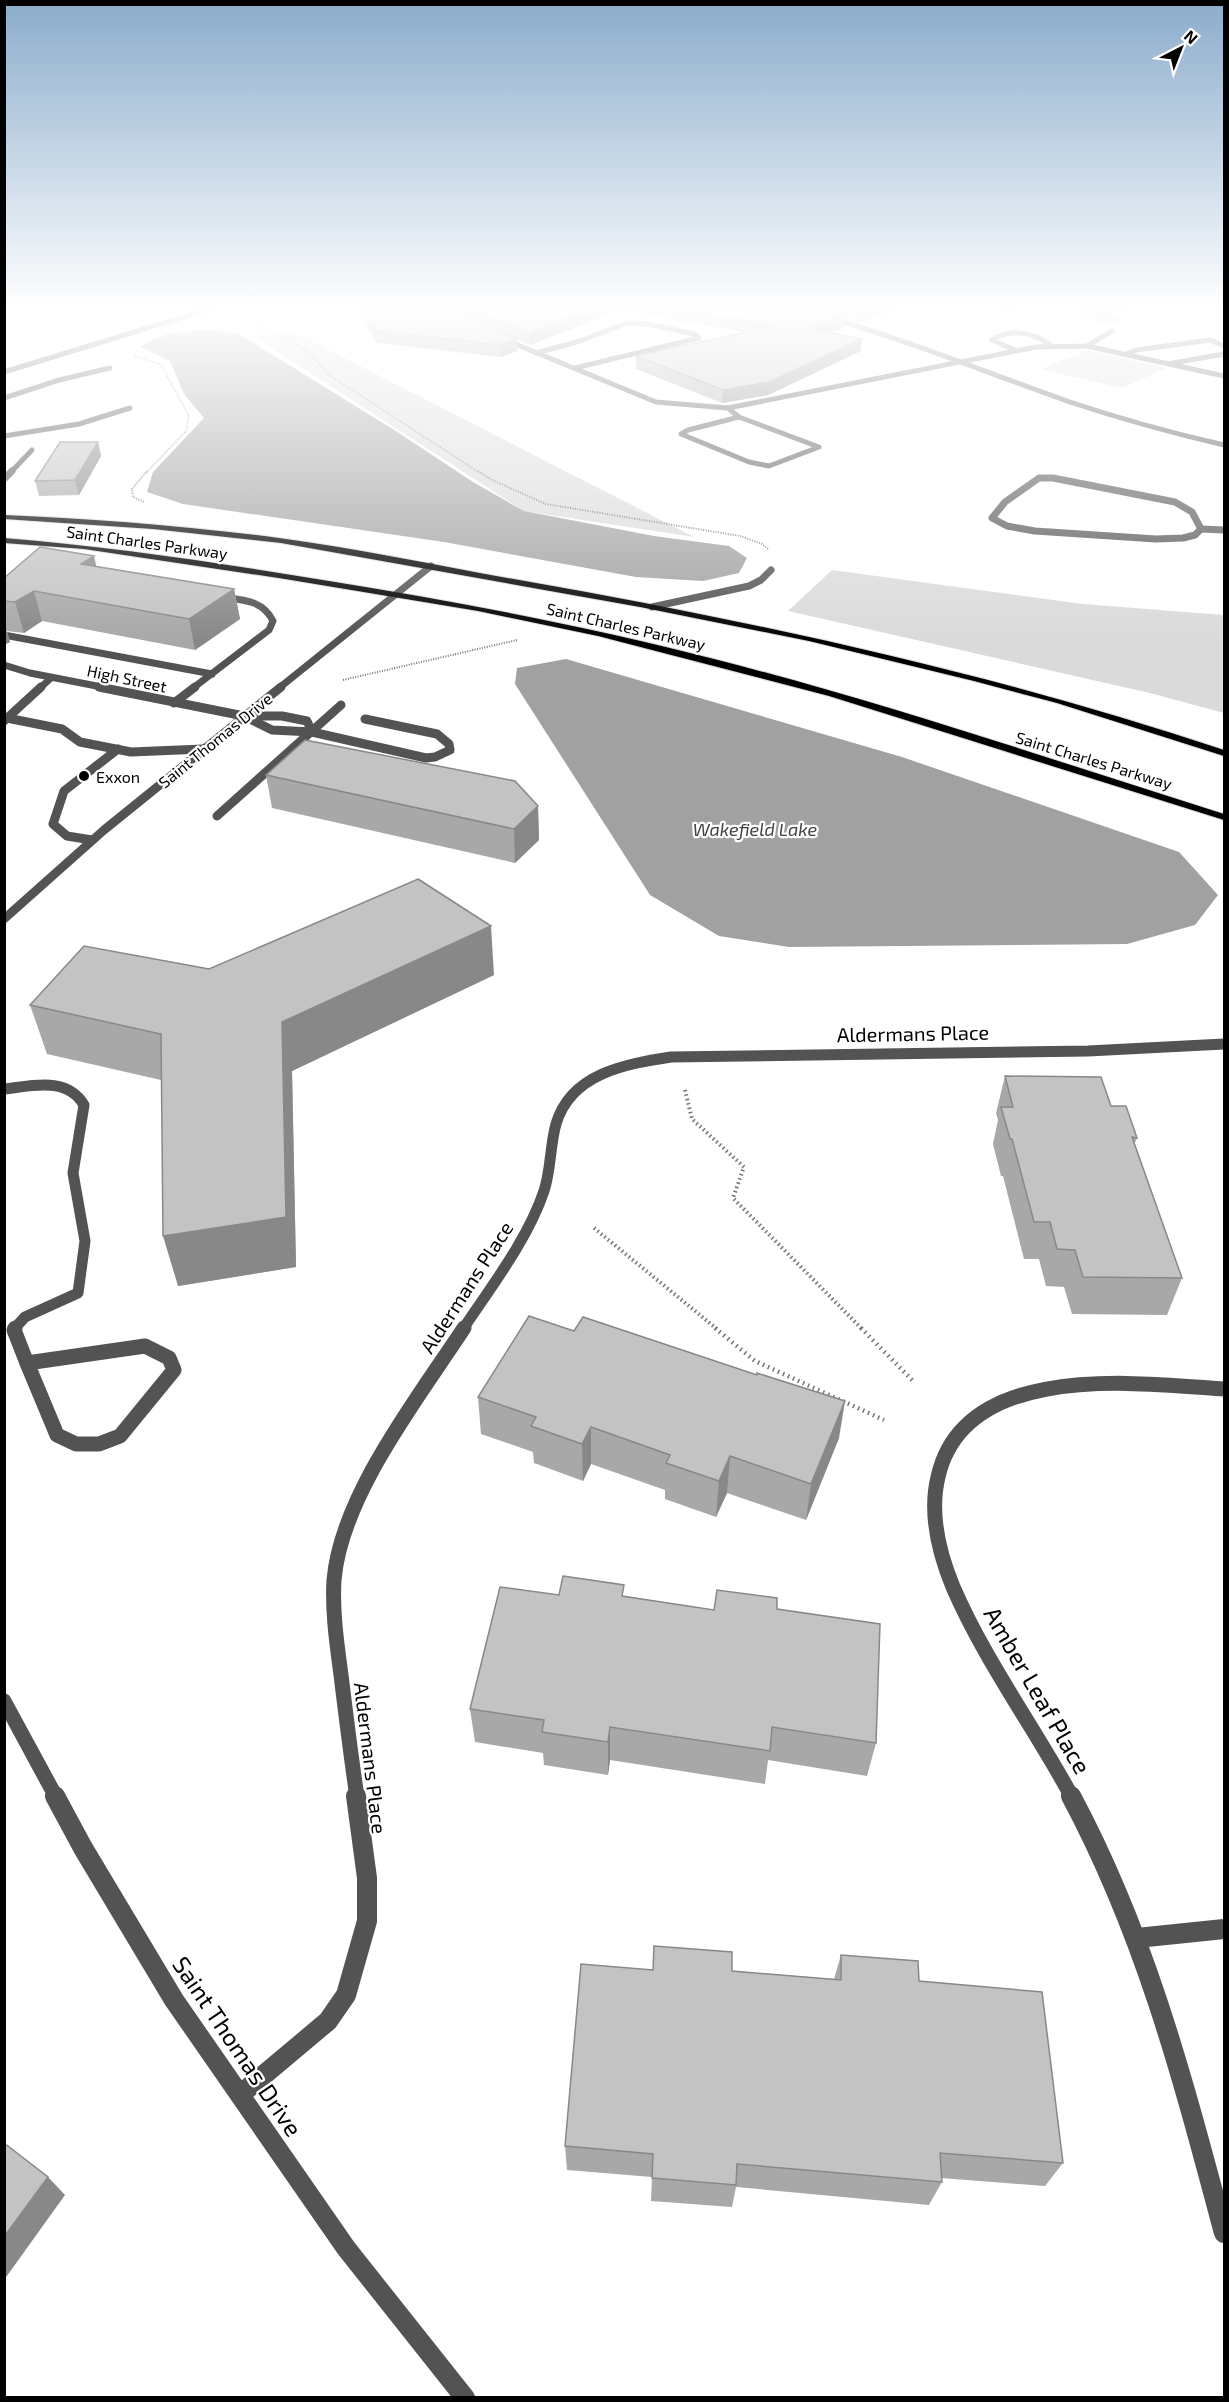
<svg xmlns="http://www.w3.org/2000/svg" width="1229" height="2402" font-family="'Exo 2',sans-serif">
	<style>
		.green { fill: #dadada }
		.water { fill: #a1a1a1 }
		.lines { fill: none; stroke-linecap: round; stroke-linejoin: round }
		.primary-casing { stroke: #dbdbdb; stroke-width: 2 }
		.path-far3 { stroke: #757575; stroke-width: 1.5; stroke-dasharray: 1 1.5; stroke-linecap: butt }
		.path-far2 { stroke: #757575; stroke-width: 2; stroke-dasharray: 1 1.5; stroke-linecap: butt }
		.path-far1 { stroke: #757575; stroke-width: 4; stroke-dasharray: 1.5 3; stroke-linecap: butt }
		.path { stroke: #757575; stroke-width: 4.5; stroke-dasharray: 1.5 4; stroke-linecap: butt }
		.service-far4 { stroke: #535353; stroke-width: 5 }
		.service-far3 { stroke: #535353; stroke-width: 7 }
		.service-far2 { stroke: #535353; stroke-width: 9 }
		.service-far1 { stroke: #535353; stroke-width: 11 }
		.service { stroke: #535353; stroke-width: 15 }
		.minor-far5 { stroke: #535353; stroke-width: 5 }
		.minor-far4 { stroke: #535353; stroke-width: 7 }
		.minor-far3 { stroke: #535353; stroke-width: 9 }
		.minor-far2 { stroke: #535353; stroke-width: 11 }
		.minor-far1 { stroke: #535353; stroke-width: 15 }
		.minor { stroke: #535353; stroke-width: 20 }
		.tertiary { stroke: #535353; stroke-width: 5 }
		.primary { fill: #000; fill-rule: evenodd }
		.wall { fill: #a8a8a8 }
		.shaded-wall { fill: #888 }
		.building { fill: #c3c3c3; stroke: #888; stroke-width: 1.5 }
		.poi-dot { fill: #000; stroke: #fff; stroke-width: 2 }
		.labels { text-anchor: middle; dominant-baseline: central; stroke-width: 4.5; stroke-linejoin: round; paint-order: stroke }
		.far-street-label { font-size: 16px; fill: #000; stroke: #fff }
		.far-poi-label { font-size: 16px; fill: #000; stroke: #fff; text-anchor: start }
		.far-water-label { font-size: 18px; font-style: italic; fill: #424242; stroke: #fff }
		.street-label { font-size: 20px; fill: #000; stroke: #fff }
		.near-street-label { font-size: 24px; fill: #000; stroke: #fff }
	</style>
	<rect width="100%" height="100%" fill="#fff"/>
	<!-- green -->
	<g class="green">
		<path d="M290,330L694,537L524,511L253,336Z"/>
		<path d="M1087,350L1166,368L1122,388L1041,369Z"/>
		<path d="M832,570L1083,604L1224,615V713L1150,693L788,611Z"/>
	</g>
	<!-- water -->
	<g class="water">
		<path d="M1096,305H1120L1135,311L1111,314L1125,321L1106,324L1073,310L1099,307Z"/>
		<path d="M211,330L239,334L399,433L473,482L524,511L654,536L729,546L747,558L739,573L703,581L636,577L444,542L183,504L147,492L153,472L204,418L184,394L170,361L141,347C161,331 187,332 211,330Z"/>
		<path d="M566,659L902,757L1179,852L1218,895L1195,925L1127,944L789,947L719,936L650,895L515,684L517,668Z"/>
	</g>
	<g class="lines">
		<defs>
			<g id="primary">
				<path d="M4,515C96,519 188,526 279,538C362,549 443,567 525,581C762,623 996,674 1224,750V756L1057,703L974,681L809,641L640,607L281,543L153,529L4,519Z"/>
				<path d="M4,538C115,547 226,564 335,582C464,603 592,627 718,660C889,704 1056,761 1224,814V820L829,696L598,636L478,611L285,579L84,549L4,543Z"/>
			</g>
		</defs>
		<!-- primary casing -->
		<use href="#primary" class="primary-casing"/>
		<!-- path-far3 -->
		<g class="path-far3">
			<path d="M240,317L291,340L311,355L332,377L480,473"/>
			<path d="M135,356L161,365L189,416L186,431L146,473"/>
		</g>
		<!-- path-far2 -->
		<g class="path-far2">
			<path d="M478,471L490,479L546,504L740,536L762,544L768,549"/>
			<path d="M144,502L133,497L132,489L147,471"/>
			<path d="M343,680L517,640"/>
		</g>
		<!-- path-far1 -->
		<g class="path-far1">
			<path d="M685,1090L692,1119L744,1167L733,1198L862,1329"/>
			<path d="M594,1228L717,1329"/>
		</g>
		<!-- path -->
		<g class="path">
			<path d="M715,1328L755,1361L884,1420"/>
			<path d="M861,1328L914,1382"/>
		</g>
		<!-- service-far4 -->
		<g class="service-far4">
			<path d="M1087,346L1224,376"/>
			<path d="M1127,354L1136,350L1210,340L1224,346"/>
			<path d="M1173,363L1224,354"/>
			<path d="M4,398L59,380L110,368"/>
			<path d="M4,436L79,424L130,408"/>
			<path d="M10,473L32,450"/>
		</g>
		<!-- service-far3 -->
		<g class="service-far3">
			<path d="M4,479L12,471"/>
			<path d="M652,607L749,586L761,580L771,570"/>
			<path d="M4,635L212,674"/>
			<path d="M40,688L51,678"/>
			<path d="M193,688L269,630L273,621C263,600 243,600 222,597"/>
		</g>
		<!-- service-far2 -->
		<g class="service-far2">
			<path d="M174,703L195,687"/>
			<path d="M244,716L272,730L312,732L426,758L435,757L450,750L449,744L437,734L365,719"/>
			<path d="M249,716H282L307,721L312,732"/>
			<path d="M7,718L62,729L80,742L131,752L203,749"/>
			<path d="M4,721L41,687"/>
			<path d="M217,816L341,705"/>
			<path d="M92,840L67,836L53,824L64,791L118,749"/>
		</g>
		<!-- service-far1 -->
		<path class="service-far1" d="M4,1089C32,1086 67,1076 84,1105L73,1173L85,1241L78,1293L25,1317L14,1329"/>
		<!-- service -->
		<g class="service">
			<path d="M15,1328L14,1330L27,1363"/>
			<path d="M145,1346L169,1358L174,1370L120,1436L99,1444H76L57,1435L27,1363Z"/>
		</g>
		<!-- minor-far5 -->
		<g class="minor-far5">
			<path d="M804,312L823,305"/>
			<path d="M829,318C911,341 990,374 1070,402C1121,419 1172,433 1224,445"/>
			<path d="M503,339L656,402L728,408L1036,347L1087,346L1112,331"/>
			<path d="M1015,350L992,340C1009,328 1034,332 1050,345"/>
			<path d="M536,353L577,342L627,323L647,324L695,334L699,338L575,368"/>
			<path d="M728,408L739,417"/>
			<path d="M739,417L819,447L769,466L749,462L681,434L688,430Z"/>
		</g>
		<!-- minor-far4 -->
		<g class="minor-far4">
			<path d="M1039,478H1053L1175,502L1192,512L1201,529L1195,535L1183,538L1156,539L1035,531L1007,526L992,518L1005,502Z"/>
			<path d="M1201,529L1224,530"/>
			<path d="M4,665L30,673L107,688"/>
			<path d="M279,688L431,566"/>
		</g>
		<!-- minor-far3 -->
		<g class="minor-far3">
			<path d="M99,687L244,716"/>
			<path d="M4,919L104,830L281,687"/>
		</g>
		<!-- minor-far2 -->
		<path class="minor-far2" d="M463,1329C491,1287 528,1239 544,1191C551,1170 550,1145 556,1124C571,1073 626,1064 671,1057L1088,1051L1224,1044"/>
		<!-- minor-far1 -->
		<g class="minor-far1">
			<path d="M4,1701L56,1797"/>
			<path d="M357,1797C351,1757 346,1716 341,1675C337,1645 332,1611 334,1580C341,1496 418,1398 464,1328"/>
			<path d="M1072,1797C1034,1727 985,1661 953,1587C939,1553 929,1514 938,1477C964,1361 1135,1383 1224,1389"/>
		</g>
		<!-- minor -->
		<g class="minor">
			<path d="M55,1796L83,1848L174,2000L346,2248L465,2398"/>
			<path d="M1071,1796C1146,1936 1183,2080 1224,2233"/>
			<path d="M1137,1938L1224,1929"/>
			<path d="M241,2094L328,2021L346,1995L367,1921V1878L356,1796"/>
		</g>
		<!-- tertiary -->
		<path class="tertiary" d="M4,372L222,305"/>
		<!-- primary -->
		<use href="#primary" class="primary"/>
	</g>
	<!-- wall -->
	<g class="wall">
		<path d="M353,305H810L805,307L818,310L819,305H909L860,322L844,318L843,328L829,333L861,351L768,395L722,403L636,369V356L744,332L620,310L530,345L517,340V351L501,357L377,343Z"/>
		<path d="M987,305H1021L1008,314Z"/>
		<path d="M98,442L101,456L79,495L39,496L35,481Z"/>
		<path d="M96,566L234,589L240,619L195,650L42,621L24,633L7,631L10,642L4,645V578Z"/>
		<path d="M266,775L538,806L539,840L515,863L272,808Z"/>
		<path d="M209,969L494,975L292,1071L296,1267L178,1286L161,1080L47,1054L30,1005Z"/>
		<path d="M1005,1076L1111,1106L1137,1138L1134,1145L1182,1278L1167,1315L1072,1314L1064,1287L1046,1286L1039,1259H1024L1003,1176H1001L993,1144L998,1120L996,1113Z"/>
		<path d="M478,1397L839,1438L806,1520L727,1493L716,1517L665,1499V1490L591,1464L583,1481L534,1463L533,1452L481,1434Z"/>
		<path d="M559,1595L623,1596L714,1610L777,1609L876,1743L867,1776L768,1760L765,1784L610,1760L608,1775L544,1765L543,1753L475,1742L470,1709Z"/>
		<path d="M841,1955L919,1981L1063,2163L1045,2186L941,2178L942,2182L929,2205L736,2187L732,2207L651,2201L652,2177L567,2170L565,2146L653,1970L732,1971L834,1979Z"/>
	</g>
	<!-- shaded-wall -->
	<g class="shaded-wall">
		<path d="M603,305H620V310L530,345V333Z"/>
		<path d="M877,305H909L860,322L861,310Z"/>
		<path d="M1009,305H1021L1008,314Z"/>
		<path d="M844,316L843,328L807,340L808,328Z"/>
		<path d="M517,339V351L501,357L500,345Z"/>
		<path d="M862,339L861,351L768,395L722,403L723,390Z"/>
		<path d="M98,442L101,456L79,495L75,480Z"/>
		<path d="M94,556L101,586L81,564Z"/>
		<path d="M234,589L240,619L195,650L189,619Z"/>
		<path d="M34,591L42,621L24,633L15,602Z"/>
		<path d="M4,623L10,642L4,645Z"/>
		<path d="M538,806L539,840L515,863L514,829Z"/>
		<path d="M491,926L494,975L292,1071L296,1267L178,1286L163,1236L282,1022Z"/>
		<path d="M845,1401L839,1438L806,1520L811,1484Z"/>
		<path d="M591,1427V1464L583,1481L582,1444Z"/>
		<path d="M730,1456L727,1493L716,1517L719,1481Z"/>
		<path d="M610,1727V1760L608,1775V1742Z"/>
		<path d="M48,2177L65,2195L4,2280V2237Z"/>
	</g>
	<!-- building -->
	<g class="building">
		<path d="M359,305H433L517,339L500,345L376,331Z"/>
		<path d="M459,305H603L530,333Z"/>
		<path d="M659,305H797L844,316L808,328L862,339L769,382L723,390L636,356L774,326Z"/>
		<path d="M838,305H877L861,310Z"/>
		<path d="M60,442H98L75,480L35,481Z"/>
		<path d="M40,547L94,556L81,564L234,589L189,619L34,591L15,602L4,601V578Z"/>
		<path d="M305,740L515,781L538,806L514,829L266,775Z"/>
		<path d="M418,879L491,926L282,1022L286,1217L163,1236L161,1034L30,1005L84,946L209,969Z"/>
		<path d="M1005,1076L1101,1077L1111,1106H1126L1137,1138L1132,1137L1182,1278L1083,1277L1075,1250L1057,1249L1050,1222H1034L1012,1139H1010L1001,1107H1013Z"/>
		<path d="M529,1316L574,1331L583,1317L757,1375V1373L845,1401L811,1484L730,1456L719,1481L666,1463L670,1455L591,1427L582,1444L531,1426L536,1417L478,1397Z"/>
		<path d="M563,1576L624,1585L622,1596L714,1610L717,1590L777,1598V1609L880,1624L876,1743L772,1727L770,1751L610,1727L608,1742L542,1732L544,1720L470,1709L500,1587L559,1595Z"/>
		<path d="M654,1946L732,1952V1971L841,1980V1955L918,1961L919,1981L1042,1992L1063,2163L940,2153L942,2182L737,2164L736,2185L652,2178L653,2154L565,2146L581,1964L653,1970Z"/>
		<path d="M4,2143L48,2177L4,2237Z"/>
	</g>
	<!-- sky -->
	<linearGradient id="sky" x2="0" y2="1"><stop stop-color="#8baccc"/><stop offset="0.48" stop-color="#fff"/><stop offset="1" stop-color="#fff" stop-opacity="0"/></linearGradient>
	<rect width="1229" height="641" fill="url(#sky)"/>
	<!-- markers -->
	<circle class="poi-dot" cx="84" cy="776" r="6"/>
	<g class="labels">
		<!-- far-street labels -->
		<g class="far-street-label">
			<text transform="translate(147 542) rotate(8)">Saint Charles Parkway</text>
			<text transform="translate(626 626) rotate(13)">Saint Charles Parkway</text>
			<text transform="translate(127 678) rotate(12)">High Street</text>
			<text transform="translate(215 740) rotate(-39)">Saint Thomas Drive</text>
			<text transform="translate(1094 760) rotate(17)">Saint Charles Parkway</text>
		</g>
		<!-- far-poi labels -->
		<g class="far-poi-label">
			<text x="96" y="776">Exxon</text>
		</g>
		<!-- far-water labels -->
		<g class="far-water-label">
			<text x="755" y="829">Wakefield Lake</text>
		</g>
		<!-- street labels -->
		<g class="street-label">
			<text transform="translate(913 1033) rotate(-1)">Aldermans Place</text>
			<text transform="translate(466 1287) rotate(-57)">Aldermans Place</text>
			<text transform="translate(371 1758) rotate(83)">Aldermans Place</text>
		</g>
		<!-- near-street labels -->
		<g class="near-street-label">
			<text transform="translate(1038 1690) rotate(60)">Amber Leaf Place</text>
			<text transform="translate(238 2046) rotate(56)">Saint Thomas Drive</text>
		</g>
	</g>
	<!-- border -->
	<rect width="1229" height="2402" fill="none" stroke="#000000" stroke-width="12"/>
	<!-- north arrow -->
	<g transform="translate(1181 48) rotate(42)" stroke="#ffffff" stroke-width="4.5" paint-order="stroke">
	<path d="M0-4.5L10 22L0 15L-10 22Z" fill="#000000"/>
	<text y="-9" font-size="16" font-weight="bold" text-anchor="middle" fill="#000000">N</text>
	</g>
</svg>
